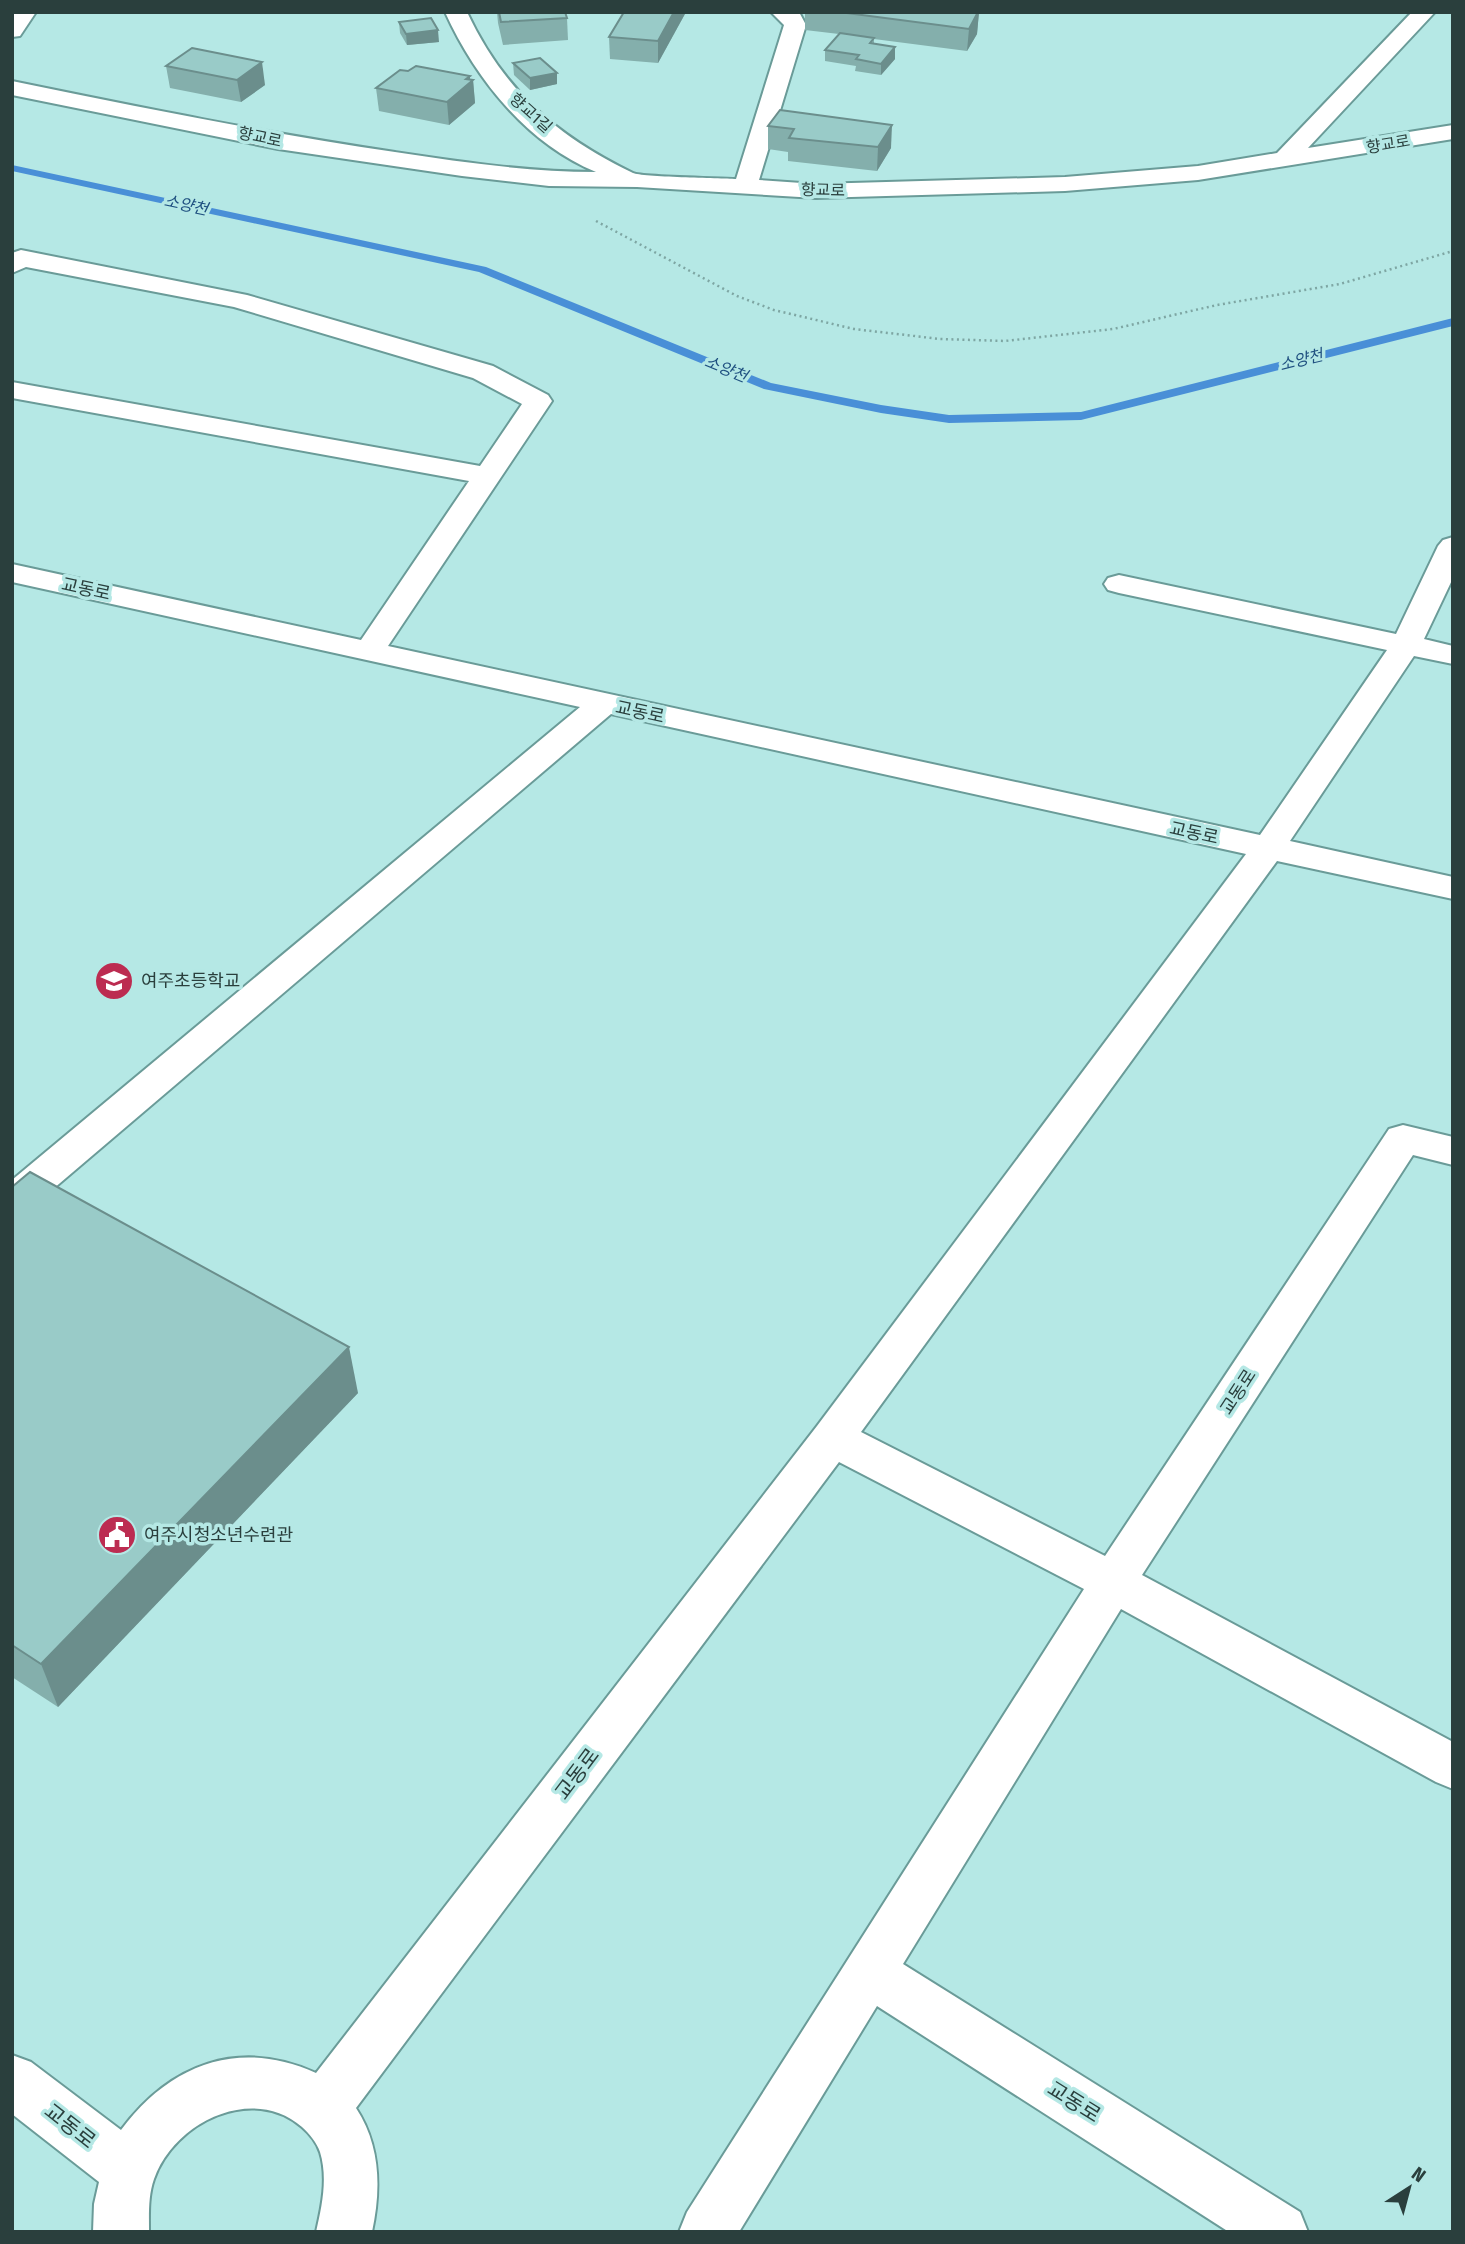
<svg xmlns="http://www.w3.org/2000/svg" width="1465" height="2244" font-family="'Fira Sans Condensed','Noto Sans KR',sans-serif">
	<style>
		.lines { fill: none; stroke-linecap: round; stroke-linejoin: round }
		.stream { fill: #498fd7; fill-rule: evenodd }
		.minor-casing { stroke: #6a9b98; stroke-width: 4 }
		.path { stroke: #7ea6a3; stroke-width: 2.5; stroke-dasharray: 2 3.5; stroke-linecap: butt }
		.minor { fill: #fff; fill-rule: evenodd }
		.wall { fill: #84afac }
		.shaded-wall { fill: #6b8e8c }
		.building { fill: #99cbc8; stroke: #6b8e8c; stroke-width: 2 }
		.labels { text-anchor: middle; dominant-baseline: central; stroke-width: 7; stroke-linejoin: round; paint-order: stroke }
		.far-street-label { font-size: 16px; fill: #2a3f3d; stroke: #b5e8e5 }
		.far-water-label { font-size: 16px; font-style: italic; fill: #1f5080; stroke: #b5e8e5 }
		.street-label { font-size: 18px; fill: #2a3f3d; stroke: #b5e8e5 }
		.poi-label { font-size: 18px; fill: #2a3f3d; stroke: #b5e8e5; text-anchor: start }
		.near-street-label { font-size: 21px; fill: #2a3f3d; stroke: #b5e8e5 }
	</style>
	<rect width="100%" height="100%" fill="#b5e8e5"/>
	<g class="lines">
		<!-- stream -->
		<path class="stream" d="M12,165L486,267L771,383L881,405L949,415L1081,412L1453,318V326L1081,420L949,423L881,413L764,389L479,272L12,171Z"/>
		<defs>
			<g id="minor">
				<path d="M14,12H36L20,36L12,37Z"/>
				<path d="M445,12H467C504,91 557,136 633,173C641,177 720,178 736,179L784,25L771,12H799L806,25L759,180L816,184L1065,177L1198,166L1277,153L1412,12H1435L1308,148L1453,125V139L1198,180L1065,191L816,198L637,187L549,186L462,176L278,149L12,95V81C139,107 266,133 395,152C462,162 528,172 596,172C527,144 475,78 445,12Z"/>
				<path d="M21,250L247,295L493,366L548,395L552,401L388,646L1260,835L1387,650L1119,593L1108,590L1104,584L1108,578L1119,575L1396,634L1438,546L1443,540L1453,537V578L1424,639L1453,646V664L1414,656L1290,841L1453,877V899L1277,861L861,1432L1105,1556L1389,1129L1403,1125L1453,1137V1165L1413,1155L1142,1575L1453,1742V1789L1436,1782L1121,1609L903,1964L1300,2212L1308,2232H1229L877,2006L739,2232H679L687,2212L1084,1589L839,1462L356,2108C381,2146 381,2190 372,2232H316C322,2206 328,2178 320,2152C317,2143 309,2133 302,2127C253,2084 174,2122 154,2179C148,2196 149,2214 149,2232H93L94,2204L99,2182L12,2114V2055L31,2062L121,2130C170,2064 239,2038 316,2073L817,1426L1246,854L611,714L26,1212L12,1217V1180L580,707L12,582V564L361,640L469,481L12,398V382L480,466L522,404L473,378L234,307L26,267L12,273V253Z"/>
			</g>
		</defs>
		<!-- minor casing -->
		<use href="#minor" class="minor-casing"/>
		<!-- path -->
		<path class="path" d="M596,221L737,296L774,310L854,329L940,339L1005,341L1113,329L1217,305L1340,284L1453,251"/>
		<!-- minor -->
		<use href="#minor" class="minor"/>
	</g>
	<!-- wall -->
	<g class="wall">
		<path d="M497,12H565L567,18L568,40L503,45L498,23Z"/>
		<path d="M624,12H686L658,63L610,59L609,37Z"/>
		<path d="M805,12H979L977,34L967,51L874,39V44L895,47V59L881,75L855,71L856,66L825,61V50L839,34L805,30Z"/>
		<path d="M399,22L439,42L407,45L400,33Z"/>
		<path d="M513,63L557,73V84L530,90L514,75Z"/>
		<path d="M166,66L265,85L241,102L170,88Z"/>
		<path d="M470,80H473L475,103L449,125L379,111L376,88Z"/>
		<path d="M780,110L891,148L877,171L788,161V152L768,149V126Z"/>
		<path d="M12,1187L358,1393L58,1707L12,1677Z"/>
	</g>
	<!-- shaded-wall -->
	<g class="shaded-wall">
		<path d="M674,12H686L658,63V41Z"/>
		<path d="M979,12L977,34L967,51L969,29Z"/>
		<path d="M438,30L439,42L407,45L406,34Z"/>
		<path d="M895,47V59L881,75V64Z"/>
		<path d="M262,62L265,85L241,102L237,80Z"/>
		<path d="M557,73V84L530,90V78Z"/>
		<path d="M470,76V83L473,80L475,103L449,125L447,102Z"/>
		<path d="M892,125L891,148L877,171L878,147Z"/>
		<path d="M349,1347L358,1393L58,1707L41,1664Z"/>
	</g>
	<!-- building -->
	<g class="building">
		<path d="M499,12H565L567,18L501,22Z"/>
		<path d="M624,12H674L658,41L609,37Z"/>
		<path d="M839,12H978L969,29Z"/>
		<path d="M431,18L438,30L406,34L399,22Z"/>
		<path d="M840,33L874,38L870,43L895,47L881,64L856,59L859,55L825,50Z"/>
		<path d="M192,48L262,62L237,80L166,66Z"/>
		<path d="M540,58L557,73L530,78L513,63Z"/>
		<path d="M416,66L470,76L466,79L473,80L447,102L376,88L400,70L408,71Z"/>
		<path d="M780,110L892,125L878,147L789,138L794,129L768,126Z"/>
		<path d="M30,1172L349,1347L41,1664L12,1645V1187Z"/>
	</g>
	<!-- icons -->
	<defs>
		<symbol id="school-disc" viewBox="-11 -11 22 22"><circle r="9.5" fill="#bc2c51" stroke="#b5e8e5"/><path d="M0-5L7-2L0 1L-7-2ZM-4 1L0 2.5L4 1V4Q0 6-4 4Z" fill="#fff"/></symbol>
		<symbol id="civic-disc" viewBox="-11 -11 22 22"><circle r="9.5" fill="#bc2c51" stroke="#b5e8e5"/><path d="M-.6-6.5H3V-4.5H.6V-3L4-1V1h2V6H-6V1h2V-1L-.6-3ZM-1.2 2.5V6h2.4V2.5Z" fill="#fff"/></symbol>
	</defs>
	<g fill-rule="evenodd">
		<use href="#school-disc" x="92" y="959" width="44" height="44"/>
		<use href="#civic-disc" x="95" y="1513" width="44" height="44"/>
	</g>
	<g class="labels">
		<!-- far-street labels -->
		<g class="far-street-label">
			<text transform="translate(531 113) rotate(42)">향교1길</text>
			<text transform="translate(260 137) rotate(12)">향교로</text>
			<text transform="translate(1388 144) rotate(-10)">향교로</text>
			<text transform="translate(823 190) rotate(1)">향교로</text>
		</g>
		<!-- far-water labels -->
		<g class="far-water-label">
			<text transform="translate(186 205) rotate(12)">소양천</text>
			<text transform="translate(1301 360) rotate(-14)">소양천</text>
			<text transform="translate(726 369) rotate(22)">소양천</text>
		</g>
		<!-- street labels -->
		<g class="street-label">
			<text transform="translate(86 589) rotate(12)">교동로</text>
			<text transform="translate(640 712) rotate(12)">교동로</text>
			<text transform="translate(1194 833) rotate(12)">교동로</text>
			<text transform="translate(1238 1392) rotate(-57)">교동로</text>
		</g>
		<!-- poi labels -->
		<g class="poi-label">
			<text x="141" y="981">여주초등학교</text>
			<text x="144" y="1535">여주시청소년수련관</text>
		</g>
		<!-- near-street labels -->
		<g class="near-street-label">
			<text transform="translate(577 1774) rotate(-53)">교동로</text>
			<text transform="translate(1074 2102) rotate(32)">교동로</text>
			<text transform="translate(70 2126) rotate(38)">교동로</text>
		</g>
	</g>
	<!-- border -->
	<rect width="1465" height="2244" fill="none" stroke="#2a3f3d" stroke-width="28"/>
	<!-- north arrow -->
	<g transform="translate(1409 2188) rotate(36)" stroke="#b5e8e5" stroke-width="5" paint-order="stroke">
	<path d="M0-5L12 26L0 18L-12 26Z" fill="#2a3f3d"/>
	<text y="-10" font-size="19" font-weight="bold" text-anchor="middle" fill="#2a3f3d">N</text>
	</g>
</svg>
